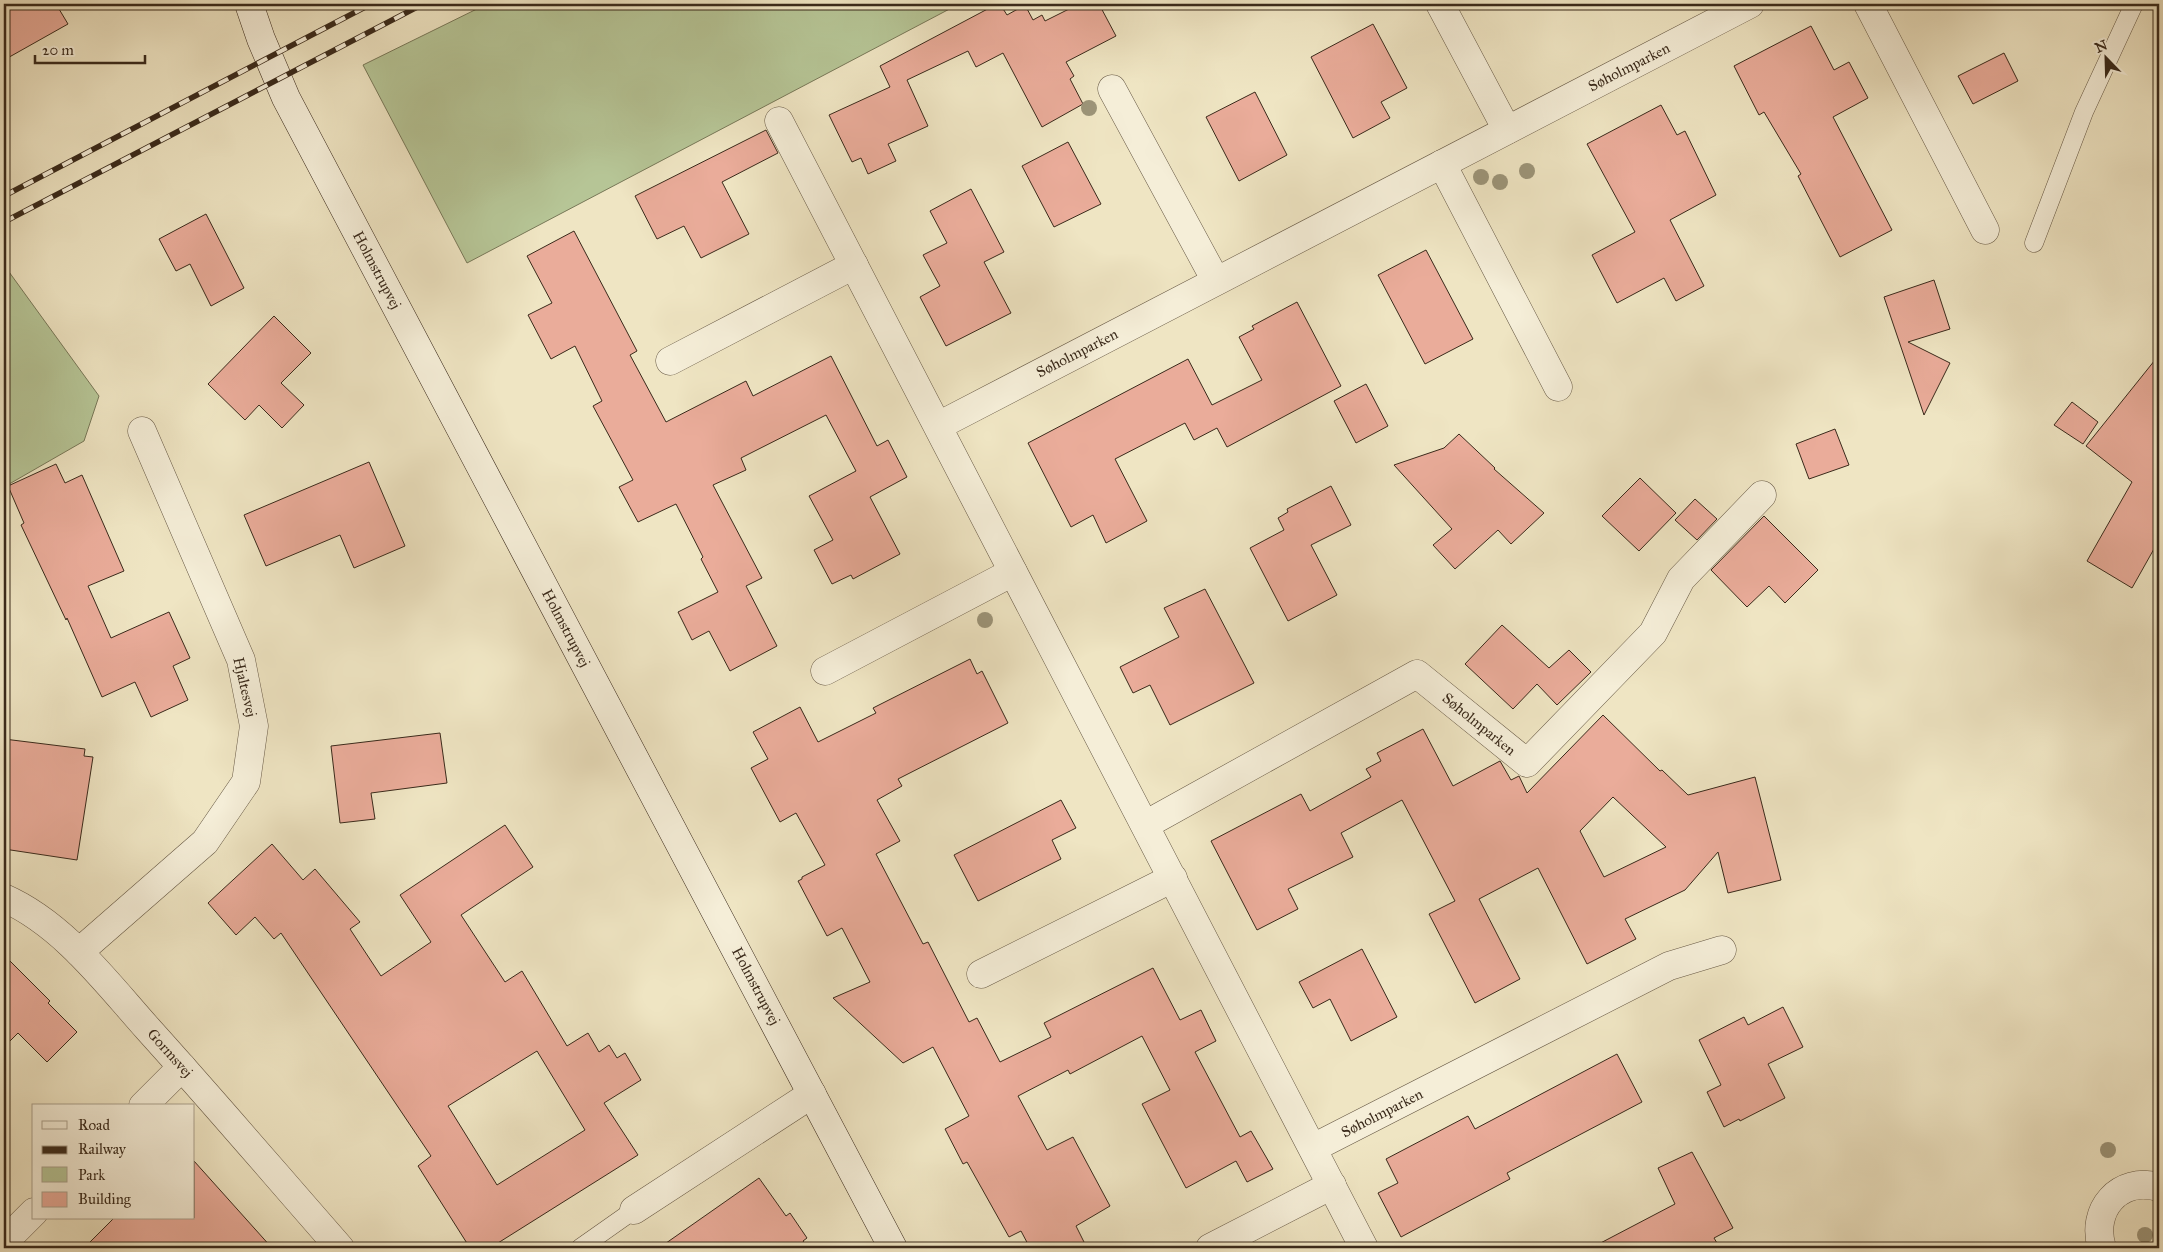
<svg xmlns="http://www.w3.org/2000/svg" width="2163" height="1252" font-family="'IM FELL Great Primer',serif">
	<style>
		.green { fill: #b6c596; stroke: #787858 }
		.building { fill: #eaac9a; stroke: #3a2a1b; fill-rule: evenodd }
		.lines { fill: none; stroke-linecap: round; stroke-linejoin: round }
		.lane-casing { stroke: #675945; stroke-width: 19 }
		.street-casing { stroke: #675945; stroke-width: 29 }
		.secondary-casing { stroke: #3a2a1b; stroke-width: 29 }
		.lane { stroke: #f5eed8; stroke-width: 18 }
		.street { stroke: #f5eed8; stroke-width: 28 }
		.secondary { stroke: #f5eed8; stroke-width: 28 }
		.rail-casing { stroke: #3a2a1b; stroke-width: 5.5 }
		.rail { stroke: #f5eed8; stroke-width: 4; stroke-dasharray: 11; stroke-linecap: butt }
		.tree { fill: #9c9478 }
		.labels { text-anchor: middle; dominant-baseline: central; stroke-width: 4; stroke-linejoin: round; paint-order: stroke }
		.street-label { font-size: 15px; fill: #3a2a1b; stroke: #f5eed8 }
	</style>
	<rect width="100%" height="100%" fill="#efe5c3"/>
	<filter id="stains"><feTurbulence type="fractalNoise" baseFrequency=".004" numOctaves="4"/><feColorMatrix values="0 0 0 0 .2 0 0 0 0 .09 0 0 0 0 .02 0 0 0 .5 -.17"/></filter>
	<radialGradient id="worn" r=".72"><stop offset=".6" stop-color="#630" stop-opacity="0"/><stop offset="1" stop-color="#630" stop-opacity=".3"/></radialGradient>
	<!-- green -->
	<g class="green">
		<path d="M487,4H959L467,263L363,65Z"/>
		<path d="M4,265L99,396L84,441L4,487Z"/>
	</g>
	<!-- building -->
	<g class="building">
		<path d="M4,4H56L68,24L4,60Z"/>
		<path d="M997,4H1000L1007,15L1025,5L1033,20L1042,15L1045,21L1079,4H1099L1116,36L1066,62L1074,76L1070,79L1083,104L1042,127L1003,53L976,67L968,51L907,80L928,126L888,144L896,161L868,174L861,158L852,162L829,115L890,87L880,66Z"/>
		<path d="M1373,24L1407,88L1381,102L1390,118L1353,138L1311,57Z"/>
		<path d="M1811,26L1834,70L1849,62L1868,98L1833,117L1892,230L1840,257L1798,176L1801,174L1764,112L1759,115L1734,66Z"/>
		<path d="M2004,53L2018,81L1973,104L1958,76Z"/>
		<path d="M1255,92L1287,155L1239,181L1206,117Z"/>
		<path d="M1661,105L1677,135L1685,131L1716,195L1670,220L1704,286L1676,301L1664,278L1617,303L1592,255L1635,232L1587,144Z"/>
		<path d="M766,130L778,153L722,182L749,234L701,258L684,226L657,239L635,196Z"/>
		<path d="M1068,142L1101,204L1054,227L1022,166Z"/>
		<path d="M971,189L1004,252L984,262L1011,313L946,346L920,297L940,286L923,255L947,243L930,211Z"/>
		<path d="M206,214L244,288L211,306L190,264L176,271L159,239Z"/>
		<path d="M574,231L637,351L630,355L666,422L746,381L753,396L831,356L877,446L888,440L907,477L870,497L900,554L853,579L851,575L832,584L814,550L833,540L809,496L856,471L826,415L741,458L746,470L713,485L762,578L746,586L777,646L730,671L709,631L692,640L678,612L718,592L701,559L703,557L676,504L638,522L619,487L633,480L593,406L602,401L575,346L551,359L528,315L552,303L527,256Z"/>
		<path d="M1426,250L1473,339L1425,364L1378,275Z"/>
		<path d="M1934,280L1950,329L1908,342L1950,363L1924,415L1884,297Z"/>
		<path d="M1297,302L1341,386L1227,447L1217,428L1194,440L1185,423L1115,459L1147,521L1106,543L1093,515L1071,527L1028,443L1188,359L1212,405L1262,380L1239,337L1254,329L1252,326Z"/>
		<path d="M274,316L311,353L281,383L304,405L282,428L259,405L245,420L208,384Z"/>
		<path d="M2159,355V540L2132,588L2087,561L2132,482L2086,446Z"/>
		<path d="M1366,384L1388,426L1356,443L1334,401Z"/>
		<path d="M2072,402L2098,422L2083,444L2054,425Z"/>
		<path d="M1835,429L1849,465L1809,479L1796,444Z"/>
		<path d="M1459,434L1495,468L1494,469L1544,513L1511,544L1498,530L1455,569L1433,545L1452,529L1394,465L1444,448Z"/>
		<path d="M369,462L405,546L354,568L340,535L266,566L244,515Z"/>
		<path d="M56,464L65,483L82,475L124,571L88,586L111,638L169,612L190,658L173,666L188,700L151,717L135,682L102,697L67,618L66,620L21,525L24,523L8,486Z"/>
		<path d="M1640,478L1676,513L1639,551L1602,516Z"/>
		<path d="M1331,486L1351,525L1311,545L1337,595L1288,621L1250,548L1284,530L1278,518L1288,512L1287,509Z"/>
		<path d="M1695,499L1717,519L1697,540L1675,520Z"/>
		<path d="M1764,516L1818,570L1785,603L1769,586L1747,607L1711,570Z"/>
		<path d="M1205,589L1254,683L1170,725L1150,685L1133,693L1120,667L1179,637L1164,608Z"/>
		<path d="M1502,625L1549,668L1569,650L1591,672L1557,705L1537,684L1513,709L1465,664Z"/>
		<path d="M970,659L977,674L982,671L1008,723L898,779L902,786L877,800L900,841L876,854L923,944L928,942L969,1022L977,1018L1000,1062L1051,1037L1044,1023L1153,968L1180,1020L1201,1010L1216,1041L1195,1052L1240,1137L1251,1131L1273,1169L1247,1182L1236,1161L1186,1188L1142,1104L1170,1090L1142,1036L1070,1074L1068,1070L1018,1096L1047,1150L1073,1137L1110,1206L1076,1226L1087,1248H1030L1021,1231L1009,1237L967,1162L963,1164L945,1129L969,1116L933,1047L903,1063L833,998L870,982L842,928L827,936L798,881L802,879V877L825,865L796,813L780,822L751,768L768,759L753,732L800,707L818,742L876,713L873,708Z"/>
		<path d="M1603,715L1660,771L1662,770L1688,795L1755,777L1781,880L1728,893L1718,852L1685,890L1625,919L1636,939L1587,964L1538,868L1479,899L1520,979L1475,1003L1429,914L1455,901L1402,800L1341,833L1353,857L1288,889L1298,909L1257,930L1211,841L1301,794L1310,811L1371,777L1366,769L1381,761L1377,753L1423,729L1453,786L1500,761L1511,780L1519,776L1527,793ZM1613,797L1666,847L1604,877L1580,831Z"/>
		<path d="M440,733L447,783L371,793L375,819L340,823L331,746Z"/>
		<path d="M4,739L85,749L84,756L93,757L77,860L4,849Z"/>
		<path d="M1061,800L1076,828L1052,840L1061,859L978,901L954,855Z"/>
		<path d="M505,825L533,867L461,915L505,982L522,971L567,1046L588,1033L599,1052L609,1045L617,1058L625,1053L641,1080L604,1103L638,1155L490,1248H470L418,1166L431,1156L281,933L274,939L255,917L236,935L208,903L272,844L303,880L315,869L360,922L350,929L381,976L431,942L400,895ZM537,1051L585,1130L497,1185L448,1106Z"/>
		<path d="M1362,949L1397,1017L1351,1041L1330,999L1313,1008L1299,982Z"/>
		<path d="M4,955L50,1001L48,1003L77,1032L47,1062L18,1033L4,1047Z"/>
		<path d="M1783,1007L1803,1047L1768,1064L1785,1098L1740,1121L1739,1119L1724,1127L1707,1092L1721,1085L1699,1040L1744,1017L1748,1025Z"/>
		<path d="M1617,1054L1642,1102L1507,1173L1510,1179L1401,1237L1378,1193L1398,1183L1386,1159L1468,1116L1475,1129Z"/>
		<path d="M1692,1152L1733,1228L1714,1238L1720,1248H1591L1675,1204L1658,1168Z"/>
		<path d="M194,1161L272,1248H84L114,1218H194Z"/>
		<path d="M759,1178L786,1216L790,1213L807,1238L803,1241L808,1248H659Z"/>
	</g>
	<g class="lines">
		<defs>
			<g id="lane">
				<path d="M2034,243L2084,112L2134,4"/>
				<path d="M580,1248L634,1210"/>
			</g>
			<g id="street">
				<path d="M1440,4L1507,130"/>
				<path d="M1868,4L1985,230"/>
				<path d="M1112,89L1216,281"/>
				<path d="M779,121L1364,1248"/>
				<path d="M1442,164L1558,387"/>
				<path d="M670,361L854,265"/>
				<path d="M938,426L1750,4"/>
				<path d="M825,671L1013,572"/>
				<path d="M1145,825L1417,674L1527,763L1653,633L1681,579L1762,495"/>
				<path d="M4,898C63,924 106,982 148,1029C213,1101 276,1175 340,1248"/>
				<path d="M79,952L205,842L246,782L254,726L241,660L142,431"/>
				<path d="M981,974L1173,878"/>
				<path d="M143,1106L182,1067"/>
				<path d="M1313,1148L1669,966L1722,950"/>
				<path d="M634,1210L812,1094"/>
				<path d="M4,1242L34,1212"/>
				<path d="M1210,1248L1332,1185"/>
				<path d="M2102,1248C2090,1210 2119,1176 2159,1187"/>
			</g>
			<path id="secondary" d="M249,4L261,39L286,98L893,1248"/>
		</defs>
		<!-- lane casing -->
		<use href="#lane" class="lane-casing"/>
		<!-- street casing -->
		<use href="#street" class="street-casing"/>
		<!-- secondary casing -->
		<use href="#secondary" class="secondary-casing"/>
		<!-- lane -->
		<use href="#lane" class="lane"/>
		<!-- street -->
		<use href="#street" class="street"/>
		<!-- secondary -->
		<use href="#secondary" class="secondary"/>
		<defs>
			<g id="rail">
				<path d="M4,196L371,4"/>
				<path d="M4,222L423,4"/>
			</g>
		</defs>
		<!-- rail casing -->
		<use href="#rail" class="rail-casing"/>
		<!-- rail -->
		<use href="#rail" class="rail"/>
	</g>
	<!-- trees -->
	<g class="tree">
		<circle cx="1089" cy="108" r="8"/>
		<circle cx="1527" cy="171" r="8"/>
		<circle cx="1481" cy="177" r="8"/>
		<circle cx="1500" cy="182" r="8"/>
		<circle cx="985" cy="620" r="8"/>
		<circle cx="2108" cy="1150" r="8"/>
		<circle cx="2145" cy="1235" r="8"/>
	</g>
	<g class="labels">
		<!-- street labels -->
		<g class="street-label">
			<text transform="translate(1629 67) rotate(-27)">Søholmparken</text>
			<text transform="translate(377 270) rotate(62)">Holmstrupvej</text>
			<text transform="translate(1077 353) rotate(-27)">Søholmparken</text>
			<text transform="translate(566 628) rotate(62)">Holmstrupvej</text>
			<text transform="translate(245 687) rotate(77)">Hjaltesvej</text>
			<text transform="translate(1479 724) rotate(39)">Søholmparken</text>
			<text transform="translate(756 986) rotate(62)">Holmstrupvej</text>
			<text transform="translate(170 1053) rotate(48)">Gormsvej</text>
			<text transform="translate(1382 1113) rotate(-27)">Søholmparken</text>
		</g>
	</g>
	<!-- margin -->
	<rect width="2163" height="1252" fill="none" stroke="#efe5c3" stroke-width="20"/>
	<rect x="5" y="5" width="2153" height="1242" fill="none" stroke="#3a2a1b" stroke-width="2.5"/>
	<rect x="10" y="10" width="2143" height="1232" fill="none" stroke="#3a2a1b"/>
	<!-- legend -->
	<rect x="32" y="1104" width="162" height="115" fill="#f5eed8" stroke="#aaa08c"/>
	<rect x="42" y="1121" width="25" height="8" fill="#f5eed8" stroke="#aaa08c"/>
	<text x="78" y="1130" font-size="15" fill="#3a2a1b">Road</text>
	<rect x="42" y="1146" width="25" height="8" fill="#3a2a1b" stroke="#aaa08c"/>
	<text x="78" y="1154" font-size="15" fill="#3a2a1b">Railway</text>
	<rect x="42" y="1167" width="25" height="15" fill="#b6c596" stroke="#aaa08c"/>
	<text x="78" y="1180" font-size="15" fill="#3a2a1b">Park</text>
	<rect x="42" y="1192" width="25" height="15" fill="#eaac9a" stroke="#aaa08c"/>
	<text x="78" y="1204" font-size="15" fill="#3a2a1b">Building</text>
	<!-- north arrow -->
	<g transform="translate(2106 58) rotate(337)" stroke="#f5eed8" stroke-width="4" paint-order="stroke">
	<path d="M0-4L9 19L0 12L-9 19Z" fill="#3a2a1b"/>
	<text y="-8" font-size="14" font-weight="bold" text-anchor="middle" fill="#3a2a1b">N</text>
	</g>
	<!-- scale -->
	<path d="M35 55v8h110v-8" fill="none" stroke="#3a2a1b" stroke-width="2.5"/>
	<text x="42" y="55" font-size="15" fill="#3a2a1b" stroke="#f5eed8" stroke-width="4" paint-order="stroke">20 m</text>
	<rect width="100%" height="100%" filter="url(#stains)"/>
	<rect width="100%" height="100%" fill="url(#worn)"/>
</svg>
